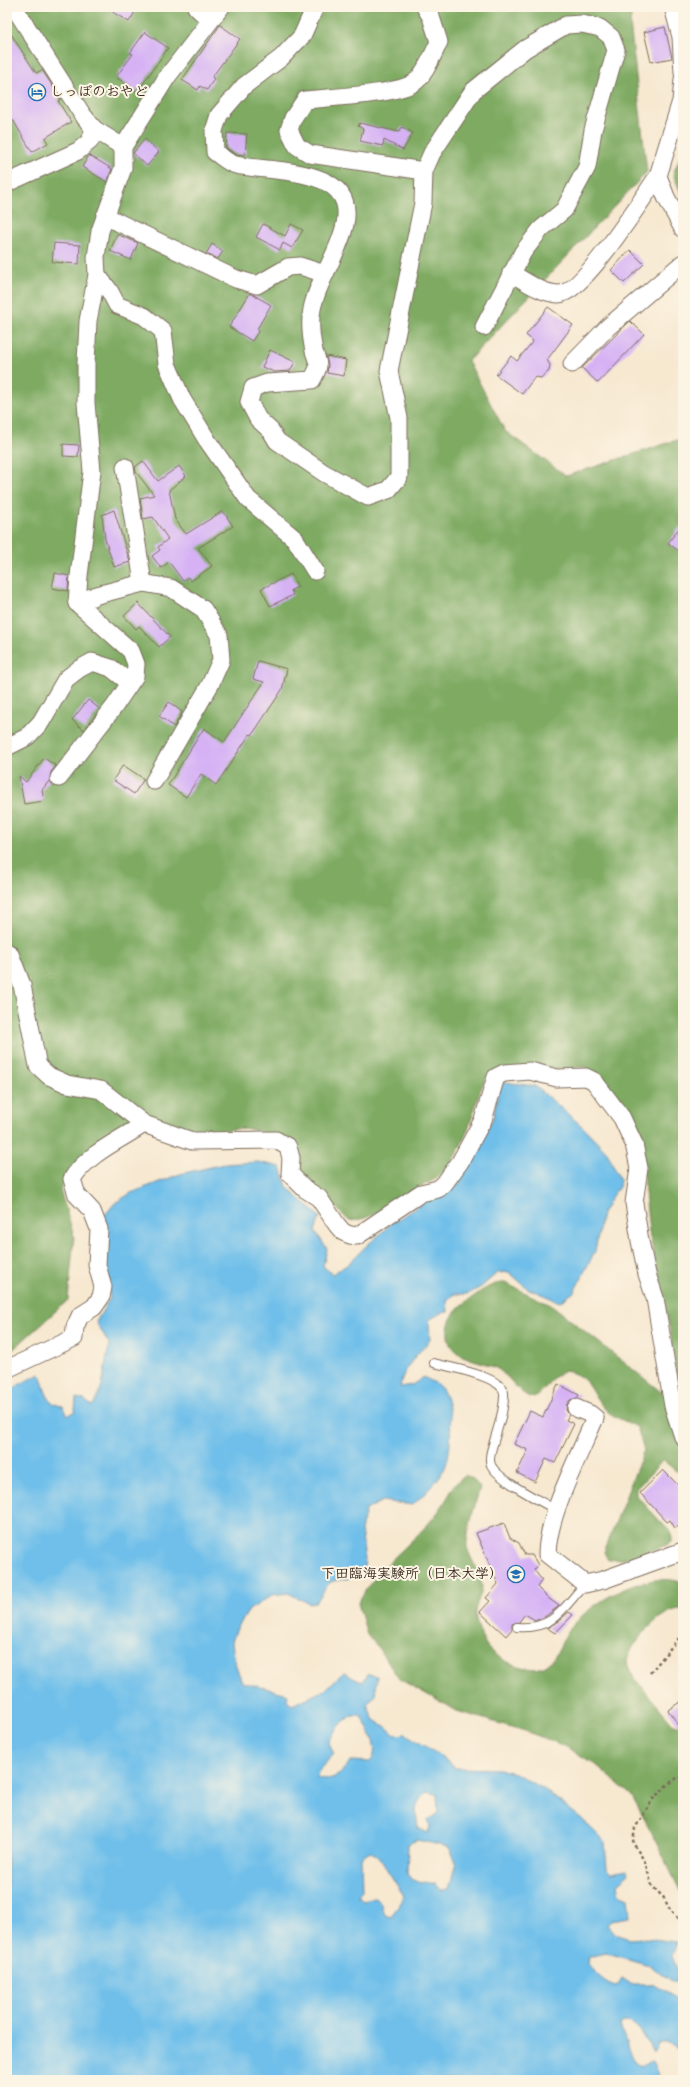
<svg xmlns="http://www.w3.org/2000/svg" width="690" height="2087" font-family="Mynerve,'Klee One',sans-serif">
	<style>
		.forest { fill: #7eaa62; stroke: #5c6a40 }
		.water { fill: #6fbfea; stroke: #557484; fill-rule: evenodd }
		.building { fill: #d6b2f5 }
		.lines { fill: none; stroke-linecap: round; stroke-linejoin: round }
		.service-casing { stroke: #7d6c5c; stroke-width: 10 }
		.minor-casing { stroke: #7d6c5c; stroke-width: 19 }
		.path { stroke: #7d6c5c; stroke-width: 2.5; stroke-dasharray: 3 3; stroke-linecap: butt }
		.service { stroke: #fff; stroke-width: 8 }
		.minor { stroke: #fff; stroke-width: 17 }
		.labels { text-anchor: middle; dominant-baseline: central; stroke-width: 4; stroke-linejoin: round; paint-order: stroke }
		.poi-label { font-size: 14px; font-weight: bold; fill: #3b2a1e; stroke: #fcf5e5; text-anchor: start }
	</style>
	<rect width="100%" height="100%" fill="#fcf5e5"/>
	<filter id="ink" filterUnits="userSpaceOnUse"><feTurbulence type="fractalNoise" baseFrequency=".025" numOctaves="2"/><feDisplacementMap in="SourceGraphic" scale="8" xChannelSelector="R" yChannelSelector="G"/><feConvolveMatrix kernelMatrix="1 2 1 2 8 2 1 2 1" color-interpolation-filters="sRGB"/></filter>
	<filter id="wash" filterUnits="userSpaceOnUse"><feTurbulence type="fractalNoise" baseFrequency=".012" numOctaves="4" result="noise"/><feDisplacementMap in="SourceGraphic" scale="16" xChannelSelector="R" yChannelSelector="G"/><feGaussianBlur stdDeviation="0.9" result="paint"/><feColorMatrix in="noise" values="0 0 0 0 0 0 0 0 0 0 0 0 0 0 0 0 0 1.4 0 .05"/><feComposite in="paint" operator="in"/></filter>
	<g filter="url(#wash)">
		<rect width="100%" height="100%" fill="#f7e8d0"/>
		<!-- forest -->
		<g class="forest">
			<path d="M7,7H633L630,23L647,172L468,361L505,431L566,476L683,438V1477L663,1460L636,1489V1495L672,1534V1541L667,1545L625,1559L608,1560L604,1552L644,1450L637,1427C628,1422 611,1417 604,1408C589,1391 591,1376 565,1371C561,1373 557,1375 554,1377C547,1383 542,1396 532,1397C522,1397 511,1379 502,1372C484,1357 445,1363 448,1330C449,1316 459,1307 470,1299C480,1292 492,1282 505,1283L553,1306L665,1395L678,1387L669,1326L649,1232L641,1151L591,1070L584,1067L490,1073C479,1087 477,1103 471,1120C465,1139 454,1162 440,1176C435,1181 414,1188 406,1195C389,1207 369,1220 349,1221L301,1173V1154L284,1138L245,1128L200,1133L135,1119L71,1167L60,1190L74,1236L68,1300L7,1355Z"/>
			<path d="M683,150V198L673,174Z"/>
			<path d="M465,1475L472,1478L480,1488C477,1496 465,1540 467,1547C470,1559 481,1573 482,1586C482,1597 472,1607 476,1619C478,1627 482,1640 487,1647C497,1660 532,1676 546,1665C560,1655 559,1645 567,1633C586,1603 649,1568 683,1583V1609C663,1607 631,1642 627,1661L634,1678L674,1725L683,1728V1897L651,1831L631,1795L594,1763L560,1744L525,1731L457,1711L399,1679L379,1649L367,1635L358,1603C378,1564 419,1541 443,1505C450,1494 454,1483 465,1475Z"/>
		</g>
		<!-- water -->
		<path class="water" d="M504,1082L535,1086L553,1101L584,1128L607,1152L620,1180L619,1187L612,1196L602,1214L595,1251L574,1292L560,1302L527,1288L509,1272L497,1273L481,1287L468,1294H454L447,1300L448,1312L441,1313L429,1320L430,1340C417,1355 403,1367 400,1387L412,1385L424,1377C428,1380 437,1383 440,1387C454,1401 452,1447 446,1465C440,1480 424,1494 413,1505L382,1501L366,1510L361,1530L365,1560L363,1571L354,1577L333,1581L328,1584L317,1601L310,1604L288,1593L272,1595L249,1610L236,1630L232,1642L235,1663L242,1682L288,1694L287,1701L292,1705L325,1690L344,1672L363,1682L368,1674L377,1676L376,1694L367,1704L373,1719L385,1726L395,1735L406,1734L442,1757L455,1768L498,1769L515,1773L546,1791L582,1819L605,1842L607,1869L611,1873L627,1870L629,1874L617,1884L619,1894L628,1898L630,1917L611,1920L607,1924L616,1934L629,1939L644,1938L677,1942L672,1956L678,1972L676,1981H672L649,1965L615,1955L606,1953L589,1957L588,1964C595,1973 606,1985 617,1986L622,1978L631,1984H652L683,2002V2051L668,2042H659L653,2053C647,2042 637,2017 621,2023L620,2029C629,2042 626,2059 641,2067L650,2061H652L659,2077L662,2080H7V1394L20,1384L40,1374C45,1388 46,1405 63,1406L68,1416L75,1411L76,1398L83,1399L92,1406C106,1389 103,1365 110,1345L96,1322L110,1298L104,1269L105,1215L115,1203L131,1193L180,1174L224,1164L258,1162L281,1167L287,1187L320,1217L315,1231L327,1249L323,1266L332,1274L347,1265L364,1248L391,1224L427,1200L459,1184L493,1118L499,1088ZM352,1715H361C367,1729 382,1749 370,1762L350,1761C343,1774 331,1783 317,1777L318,1771L334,1754L328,1742C334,1731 342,1722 352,1715ZM426,1792L437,1794L438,1812L434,1817L428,1819L430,1826L428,1833L418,1828C416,1809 413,1807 426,1792ZM417,1840L449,1847L456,1862L449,1889L441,1890L435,1884L412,1880L407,1874L408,1844ZM370,1851L379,1857L404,1896L391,1917L385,1915L381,1904L375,1898L363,1901L358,1895L362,1890L361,1857Z"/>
		<g id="blocks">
			<!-- building -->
			<g class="building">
				<path d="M104,7H138L129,22Z"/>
				<path d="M220,25L240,39L212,77L214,79L207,90L200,86L198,90L182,80Z"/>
				<path d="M665,27L672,58L651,62L644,32Z"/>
				<path d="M7,28L36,73L42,70L56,91L60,100L58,101L71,122L45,138L48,143L32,152L13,120L7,123Z"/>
				<path d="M145,32L168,48L137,92L116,77L133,54L130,53Z"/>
				<path d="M360,123L399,132L402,127L413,133L403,150L384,140L383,146L360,141L363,129L358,126Z"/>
				<path d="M227,133L247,134L245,155L235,154L226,148Z"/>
				<path d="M145,139L159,152L147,166L133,153Z"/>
				<path d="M89,155L112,169L107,182L82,167Z"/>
				<path d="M263,224L285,236L291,224L303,230L292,248L283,243L280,250L256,237Z"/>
				<path d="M117,234L138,243L131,260L110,251Z"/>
				<path d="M54,243L80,245L79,264L52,262Z"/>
				<path d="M212,244L223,251L218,259L206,254Z"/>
				<path d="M630,250L644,264L624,283L611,270Z"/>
				<path d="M250,293L271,305L257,329L259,330L252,341L229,327Z"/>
				<path d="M548,307L573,325L547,360L550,365L549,371L541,378L535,377L522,394L496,375L511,356L517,361L533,341L526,335Z"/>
				<path d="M630,321L644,334L598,383L582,368Z"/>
				<path d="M270,350L295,362L290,371L274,372L262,367Z"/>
				<path d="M326,356L346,360L344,376L327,373L328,365Z"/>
				<path d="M63,444L79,445L78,457L63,456Z"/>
				<path d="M143,461L158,481L179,466L186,476L169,490L175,519L186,534L223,511L233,526L198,548L212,566L191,581L188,577L183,581L169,562L161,568L152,556L160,550L158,547L168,539L153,517L143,519L140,498L154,495L136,472L135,467Z"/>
				<path d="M114,510L130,562L114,567L105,539L102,515Z"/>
				<path d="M683,523V554L668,543Z"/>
				<path d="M55,573L69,576L68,591L52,588Z"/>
				<path d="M291,574L298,587L291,590L293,595L270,606L261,589Z"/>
				<path d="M138,603L170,637L159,647L139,626L136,629L124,616Z"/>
				<path d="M258,661L287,669L282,690L252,735L250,734L216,785L201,774L186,797L168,785L204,728L224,742L264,682L253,679Z"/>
				<path d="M88,700L100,709L84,730L72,720Z"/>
				<path d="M169,702L182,712L174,727L159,716Z"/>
				<path d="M44,758L56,766L51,772L50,780L42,790L44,801L24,804L19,776L26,782Z"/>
				<path d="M123,765L144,779L134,794L113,780Z"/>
				<path d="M558,1384L579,1395L577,1398L570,1400L567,1404L566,1410L569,1415L566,1420L574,1424L555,1463L546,1459L535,1482L517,1473L528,1450L514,1444L530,1411L543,1417Z"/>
				<path d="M663,1470L683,1490V1524L675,1528L670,1520L667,1522L640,1493Z"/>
				<path d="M504,1523L510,1538L519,1543L525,1555H532L538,1565L534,1570L542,1580L537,1587L548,1598L559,1606L546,1616L538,1620H535L525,1614L519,1622L512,1624V1629L506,1636L480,1612L490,1601L486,1598L498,1584L476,1533Z"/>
				<path d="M569,1612L573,1615L555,1633L547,1628L560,1620Z"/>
				<path d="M683,1700V1731L668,1710Z"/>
			</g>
		</g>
	</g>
	<g filter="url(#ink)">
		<use href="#blocks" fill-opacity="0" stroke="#7d6c5c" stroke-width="1"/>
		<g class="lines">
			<defs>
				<g id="service">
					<path d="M434,1363C448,1367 502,1376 504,1393C505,1409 498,1427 494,1441C492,1448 488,1458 491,1465C498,1480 541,1501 556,1510"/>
					<path d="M517,1627C554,1630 563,1608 585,1584"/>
				</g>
				<g id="minor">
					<path d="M14,7L82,114L94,129L123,147"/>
					<path d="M196,7L210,20"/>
					<path d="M315,7L302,36L281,58L244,86L219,115L214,131L215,152C221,156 229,164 236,165C271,173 357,165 345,224C339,254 318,279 312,309C309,324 311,337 314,351C315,355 318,361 318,366C318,370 314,376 312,380L267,383L253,388L249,402L258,419L271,431L277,441L324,473L368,497L388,490L399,477V418L389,371L423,203L424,171L432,153L473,91L525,49L566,25L582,24L600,28L611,37L616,50L593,130L587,167L564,210L541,229L523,252L484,327"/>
					<path d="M673,7L681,37L683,73"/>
					<path d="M683,79L681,101L658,176L666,197L683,229"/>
					<path d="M424,171L310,154L297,146L289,130L293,118L305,100C329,97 398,95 415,82C426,73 433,54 439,42L431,17L425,7"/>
					<path d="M7,183L78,151L90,141L94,129"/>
					<path d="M105,216L236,279L257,285L288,267L300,266L325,274"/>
					<path d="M511,273C525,281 541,293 558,294C582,295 643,197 658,176"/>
					<path d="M97,275L109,290L117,305L144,316L163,331L167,364L182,399L207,440L248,499L295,539L315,571"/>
					<path d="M572,364L608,327L683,263"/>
					<path d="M125,467L143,583"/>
					<path d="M77,603L79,576L92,471L86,403V363L88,321L97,275L96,257L100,231L123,168V147L167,77L221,7"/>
					<path d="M77,603L97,595L143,583L171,588L203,609L219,635L221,660L210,685L154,781"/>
					<path d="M7,747L27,737L41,722L66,679L79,669L92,662L111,668L130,683"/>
					<path d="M59,778L114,707L135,676L136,664L131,651L77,603"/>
					<path d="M7,952L10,954L22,985L38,1066L49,1076L67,1084L101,1090L144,1124L192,1141L276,1140L288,1147L291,1158L290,1174L305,1189L319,1198L337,1225L343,1232L350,1235L357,1236L421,1193L438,1189L444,1184L460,1162L483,1120L496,1077L504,1073L530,1071L557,1078L586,1077L594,1081L622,1118L634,1144L639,1168L634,1203L640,1241L647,1274L655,1298L673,1406L683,1437"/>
					<path d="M7,1369L74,1338L75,1327L80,1316L94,1307L101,1297L103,1287L97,1265L99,1229L92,1211L77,1195L72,1179C87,1154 120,1140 144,1124"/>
					<path d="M576,1408L590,1414L595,1418C579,1456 548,1514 547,1554L585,1584L603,1580L683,1551"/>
				</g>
			</defs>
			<!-- service casing -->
			<use href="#service" class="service-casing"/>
			<!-- minor casing -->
			<use href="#minor" class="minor-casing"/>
			<!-- path -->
			<g class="path">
				<path d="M650,1673L683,1633"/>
				<path d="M683,1777L677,1778L667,1785L653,1799L635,1828L633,1843L645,1862L652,1886L664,1898L670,1910L683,1924"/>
			</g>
			<!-- service -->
			<use href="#service" class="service"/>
			<!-- minor -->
			<use href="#minor" class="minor"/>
		</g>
	</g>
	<!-- icons -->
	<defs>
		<symbol id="hotel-ring" viewBox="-11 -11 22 22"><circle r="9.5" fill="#fcf5e5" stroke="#1f6fb2" stroke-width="1.5"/><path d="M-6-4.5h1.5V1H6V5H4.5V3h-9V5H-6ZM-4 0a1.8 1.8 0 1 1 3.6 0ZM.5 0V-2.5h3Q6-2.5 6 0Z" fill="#1f6fb2"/></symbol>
		<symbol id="school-ring" viewBox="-11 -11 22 22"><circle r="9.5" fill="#fcf5e5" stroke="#1f6fb2" stroke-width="1.5"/><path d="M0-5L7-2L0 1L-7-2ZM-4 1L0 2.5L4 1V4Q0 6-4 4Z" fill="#1f6fb2"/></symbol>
	</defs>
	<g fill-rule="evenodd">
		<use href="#hotel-ring" x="27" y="82" width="20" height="20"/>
		<use href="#school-ring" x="506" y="1564" width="20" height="20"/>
	</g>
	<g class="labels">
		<!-- poi labels -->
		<g class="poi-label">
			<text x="50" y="92">しっぽのおやど</text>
			<text x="503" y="1574" text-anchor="end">下田臨海実験所（日本大学）</text>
		</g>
	</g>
	<!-- margin -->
	<rect width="690" height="2087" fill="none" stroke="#fcf5e5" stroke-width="24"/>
</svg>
